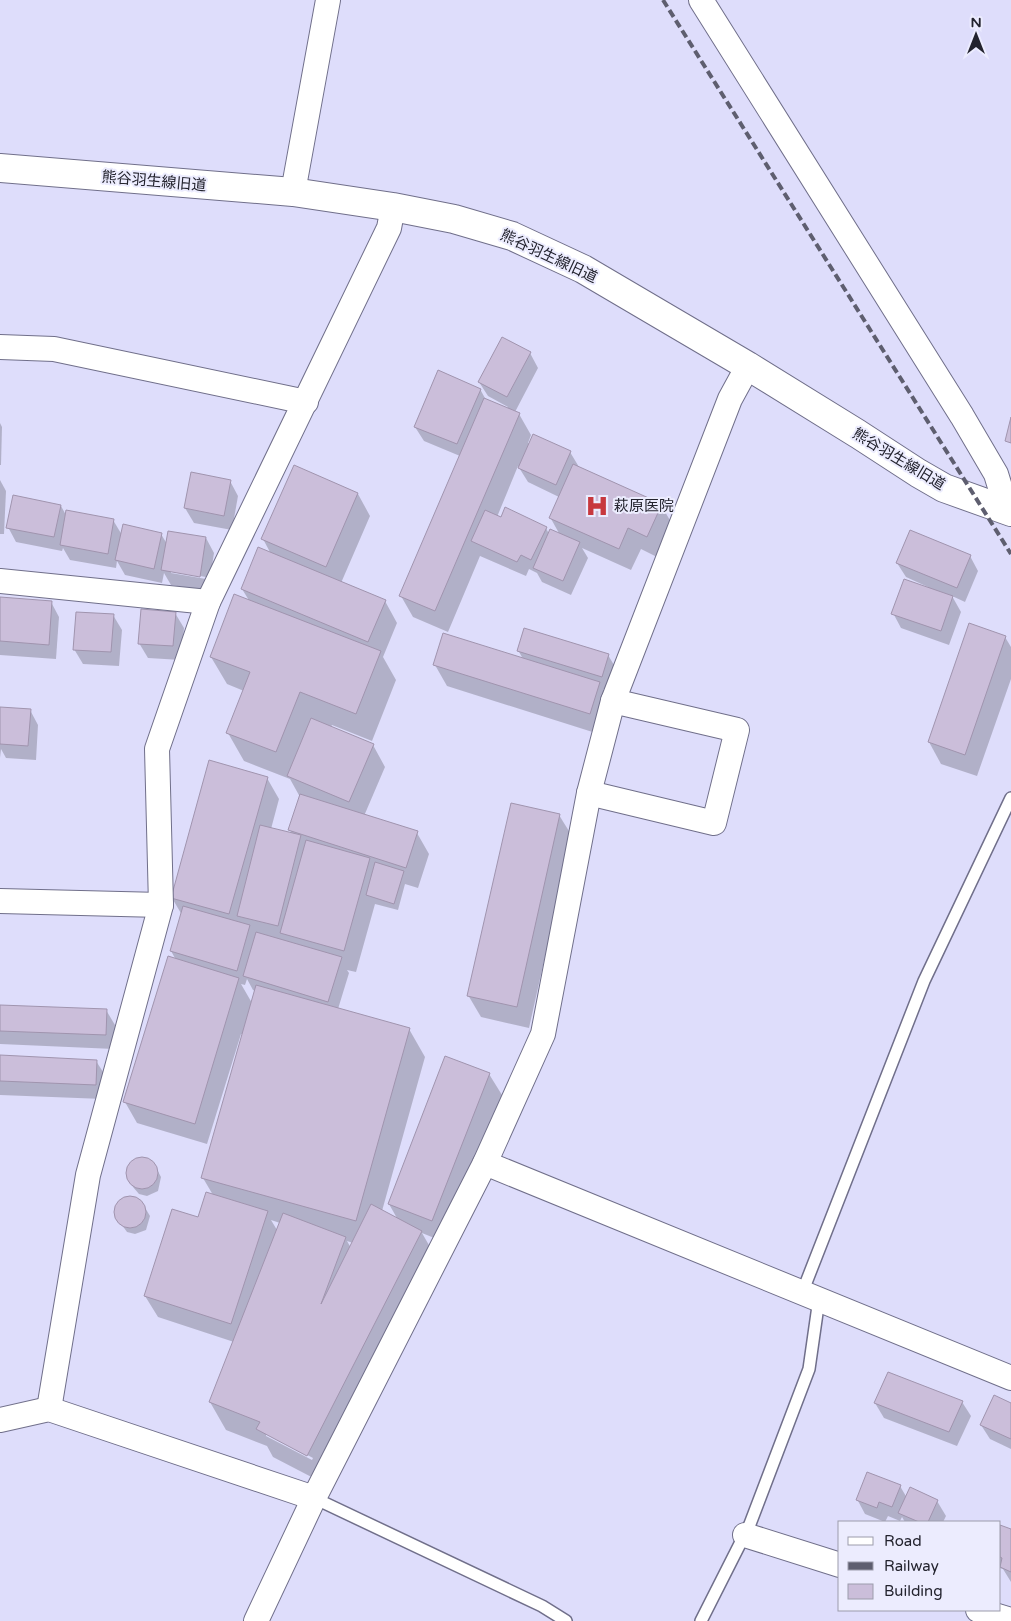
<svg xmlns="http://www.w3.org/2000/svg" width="1011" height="1621" font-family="'Varela Round','Noto Sans JP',sans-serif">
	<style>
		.shadow { fill: #0003; fill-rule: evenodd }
		.building { fill: #cbbeda; stroke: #a094ae }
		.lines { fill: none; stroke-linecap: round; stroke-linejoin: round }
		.lane-casing { stroke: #706f8a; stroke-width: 14 }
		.street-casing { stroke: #706f8a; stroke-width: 26 }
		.secondary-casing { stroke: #706f8a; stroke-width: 30 }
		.lane { stroke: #fff; stroke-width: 11 }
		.street { stroke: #fff; stroke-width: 24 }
		.secondary { stroke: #fff; stroke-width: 28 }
		.rail { stroke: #5e5e6f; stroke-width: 4; stroke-dasharray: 8 4; stroke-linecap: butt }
		.labels { text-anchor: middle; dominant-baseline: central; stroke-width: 4; stroke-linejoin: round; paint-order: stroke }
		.street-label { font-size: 15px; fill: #23232e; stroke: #ececfe }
		.poi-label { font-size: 15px; fill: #23232e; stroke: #ececfe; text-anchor: start }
	</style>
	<rect width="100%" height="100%" fill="#deddfb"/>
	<!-- shadow -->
	<g class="shadow">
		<path d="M530,353L538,368L515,412L519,414L531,435L528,443L570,452L579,467L578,468L661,505L674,527L659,558L641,549L631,570L582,548L588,558L571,595L542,582L537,573L529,569L526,576L480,556L448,632L413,617L401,596L460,456L424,441L415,427L480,389L486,400L507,409L508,407L488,396L479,382ZM518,466L528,482L559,497L550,517L560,535L549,534L546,528L497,517Z"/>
		<path d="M0,423L2,427L1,465H0Z"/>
		<path d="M294,467L358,494L370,516L341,583L385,601L397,623L383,657L396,680L372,741L332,725L331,727L373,745L385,767L364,816L417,833L429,854L418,888L405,884L398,910L375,904L356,972L347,970L349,973L338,1009L409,1029L425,1057L382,1211L398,1220L389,1204L489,1074L502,1095L444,1242L422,1233L437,1259L323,1483L273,1457L267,1446L226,1430L210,1402L234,1342L158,1317L145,1296L199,1219L213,1195L203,1178L243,1034H241L207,1144L137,1123L125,1102L176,960L171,951L182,915L172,898L267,778L279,799L271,829L292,834L290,830L300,797L290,779L244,761L228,733L244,691L227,684L211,657L250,602L242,589L271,554L263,539ZM247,979L253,990L255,991L252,1003L241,984L245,985ZM271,1220L280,1223L277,1230ZM347,1241L353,1243L351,1248ZM266,1433L313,1458L312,1460L266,1436Z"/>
		<path d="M0,480L6,491L4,534H0Z"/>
		<path d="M230,481L238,496L232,530L194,523L185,508Z"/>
		<path d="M61,506L67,517L113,520L122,535L161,534L167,544L206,538L214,553L208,591L171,585L164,573L162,583L125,575L117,561L116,568L70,560L63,548L62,551L16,542L8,527ZM171,571L206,577V579L171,573Z"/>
		<path d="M970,556L978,571L965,602L952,596L961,612L949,645L901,628L893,613L928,587L906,577L897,563Z"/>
		<path d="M0,599L51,602L59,617L56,659L0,655Z"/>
		<path d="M175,613L184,628L181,660L148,658L139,643Z"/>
		<path d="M113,615L122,630L119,666L83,664L74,649Z"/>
		<path d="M1005,637L1011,647V679L977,776L941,764L929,742Z"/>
		<path d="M518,650L608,655L617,670L610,691L603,689L612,704L602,735L447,686L435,665L523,659Z"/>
		<path d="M0,708L30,710L38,725L36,760L6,758L1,749L0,758Z"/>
		<path d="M559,815L572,836L529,1028L481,1017L468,995Z"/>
		<path d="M0,1006L106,1010L115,1025L114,1049L0,1044Z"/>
		<path d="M0,1057L96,1061L105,1075L103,1099L0,1095Z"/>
		<path d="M143,1158L153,1162L161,1177L158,1191L147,1196L139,1194L133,1187L129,1179L127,1170L133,1161Z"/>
		<path d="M132,1197L141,1201L150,1216L146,1230L135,1234L127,1232L117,1218L116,1208L121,1200Z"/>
		<path d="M962,1402L971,1416L957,1446L884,1418L875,1403Z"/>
		<path d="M1011,1404V1449L990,1439L981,1425Z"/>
		<path d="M900,1486L907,1498L937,1501L946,1516L943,1522H905L902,1517L900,1521L888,1516L885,1522L865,1514L857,1499Z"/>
		<path d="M1000,1526L1011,1530V1582L1003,1569L1000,1568Z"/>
	</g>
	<!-- building -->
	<g class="building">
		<path d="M502,337L531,352L507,397L478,382Z"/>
		<path d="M438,370L481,389L457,444L414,427Z"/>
		<path d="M484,398L520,413L435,611L399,596Z"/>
		<path d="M1011,417V443L1005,441Z"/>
		<path d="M533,434L571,451L556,485L518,468Z"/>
		<path d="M573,464L662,504L647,537L628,528L619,549L549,518Z"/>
		<path d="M294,465L358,493L326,567L261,539Z"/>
		<path d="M191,472L231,480L224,516L184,508Z"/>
		<path d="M13,495L61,505L54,537L6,528Z"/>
		<path d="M505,507L547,527L531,560L521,555L517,562L471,541L485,510L501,517Z"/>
		<path d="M66,510L114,519L108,554L60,545Z"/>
		<path d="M123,524L162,533L154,569L115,560Z"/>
		<path d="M550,529L580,542L563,581L533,568Z"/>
		<path d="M910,530L971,555L957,588L896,563Z"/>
		<path d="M168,531L206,537L200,577L161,570Z"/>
		<path d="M258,547L386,600L368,642L241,589Z"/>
		<path d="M904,579L953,596L941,631L891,614Z"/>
		<path d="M234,594L381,651L356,714L300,692L276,752L226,733L250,672L210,657Z"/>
		<path d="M0,597L52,601L49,645L0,641Z"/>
		<path d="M141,609L176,612L173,646L138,644Z"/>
		<path d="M76,612L114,614L111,652L73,650Z"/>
		<path d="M969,623L1006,636L965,755L928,742Z"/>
		<path d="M524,628L609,654L602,677L517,651Z"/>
		<path d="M443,633L600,682L590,714L433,665Z"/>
		<path d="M0,707L31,709L28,746L0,744Z"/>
		<path d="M311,718L374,744L349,802L287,776Z"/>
		<path d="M209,760L268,777L229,914L171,898Z"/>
		<path d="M300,794L418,831L406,868L288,830Z"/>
		<path d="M511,803L560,814L517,1007L467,996Z"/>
		<path d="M260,825L301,835L278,926L237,916Z"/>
		<path d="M306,840L370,858L344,951L280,933Z"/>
		<path d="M375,862L404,871L394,904L366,895Z"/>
		<path d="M183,906L250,925L237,971L170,951Z"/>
		<path d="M256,932L342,957L328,1002L243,976Z"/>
		<path d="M168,956L239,978L195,1124L123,1102Z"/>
		<path d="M256,985L410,1028L356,1221L201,1178Z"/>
		<path d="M0,1005L107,1009L106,1035L0,1031Z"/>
		<path d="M0,1055L97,1060L96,1085L0,1081Z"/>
		<path d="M445,1056L490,1073L432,1221L388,1204Z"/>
		<circle cx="142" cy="1173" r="16"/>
		<path d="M206,1192L268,1211L231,1324L144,1296L172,1209L198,1217Z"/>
		<circle cx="130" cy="1212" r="16"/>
		<path d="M371,1204L422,1231L307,1456L256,1429L260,1422L209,1402L283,1213L346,1237L321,1304Z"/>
		<path d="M888,1372L963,1401L949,1432L874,1403Z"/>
		<path d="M994,1395L1011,1403V1439L980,1425Z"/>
		<path d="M867,1472L901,1485L892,1507L879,1502L877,1508L856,1500Z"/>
		<path d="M910,1487L938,1500L928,1522H919L898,1513Z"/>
		<path d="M1000,1525L1011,1529V1572L1000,1567L1002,1558L1000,1557Z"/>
	</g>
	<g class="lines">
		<defs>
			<g id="lane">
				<path d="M802,1293L924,981L1011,798"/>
				<path d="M314,1498L542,1606L566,1621"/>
				<path d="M701,1621L750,1524L809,1369L819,1299"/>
			</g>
			<g id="street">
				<path d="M701,0L962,416L996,474L1007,510"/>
				<path d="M293,192L328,0"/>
				<path d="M0,347L54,349L306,402"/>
				<path d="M0,581L208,602"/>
				<path d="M589,793L714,823L737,730L613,701"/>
				<path d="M0,901L161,905"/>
				<path d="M485,1163L1011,1378"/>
				<path d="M49,1409L88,1175L161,905L157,749L208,602L389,228L393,207"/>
				<path d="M0,1420L49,1409L314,1498"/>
				<path d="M745,1535L840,1565"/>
				<path d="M978,1610L1011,1620"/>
				<path d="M256,1621L314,1498L485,1163L543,1034L589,793L613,701L730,399L748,366"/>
			</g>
			<path id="secondary" d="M0,168L293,192L393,207L454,219L512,236L583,269L748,366L858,434L918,473L944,488L1011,512"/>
		</defs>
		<!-- lane casing -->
		<use href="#lane" class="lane-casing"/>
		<!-- street casing -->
		<use href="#street" class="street-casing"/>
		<!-- secondary casing -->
		<use href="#secondary" class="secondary-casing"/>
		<!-- lane -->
		<use href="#lane" class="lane"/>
		<!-- street -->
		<use href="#street" class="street"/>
		<!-- secondary -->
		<use href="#secondary" class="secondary"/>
		<!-- rail -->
		<path class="rail" d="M663,0L1011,554"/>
	</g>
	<!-- icons -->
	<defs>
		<symbol id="hospital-bare" viewBox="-9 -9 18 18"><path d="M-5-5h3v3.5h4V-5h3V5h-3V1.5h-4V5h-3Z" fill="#c7383e" stroke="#ececfe" stroke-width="2.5" paint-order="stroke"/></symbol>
	</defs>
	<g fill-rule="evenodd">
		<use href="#hospital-bare" x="581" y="490" width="32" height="32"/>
	</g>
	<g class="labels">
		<!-- street labels -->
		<g class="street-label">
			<text transform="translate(154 181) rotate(5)">熊谷羽生線旧道</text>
			<text transform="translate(549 256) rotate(25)">熊谷羽生線旧道</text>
			<text transform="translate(899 459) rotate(31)">熊谷羽生線旧道</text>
		</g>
		<!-- poi labels -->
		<g class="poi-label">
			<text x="614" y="506">萩原医院</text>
		</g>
	</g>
	<!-- legend -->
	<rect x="838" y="1521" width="162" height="90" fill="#ececfe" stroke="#9c9cab"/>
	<rect x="848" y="1537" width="25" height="8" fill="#ffffff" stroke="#9c9cab"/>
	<text x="884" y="1546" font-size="15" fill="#23232e">Road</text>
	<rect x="848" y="1562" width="25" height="8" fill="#5e5e6f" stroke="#9c9cab"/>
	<text x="884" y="1571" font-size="15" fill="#23232e">Railway</text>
	<rect x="848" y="1584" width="25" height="15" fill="#cbbeda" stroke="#9c9cab"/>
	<text x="884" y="1596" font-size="15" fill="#23232e">Building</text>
	<!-- north arrow -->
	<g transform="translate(976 35)" stroke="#ececfe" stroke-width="4" paint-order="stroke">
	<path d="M0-4L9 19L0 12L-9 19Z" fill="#23232e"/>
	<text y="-8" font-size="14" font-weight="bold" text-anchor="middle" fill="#23232e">N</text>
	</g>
</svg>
